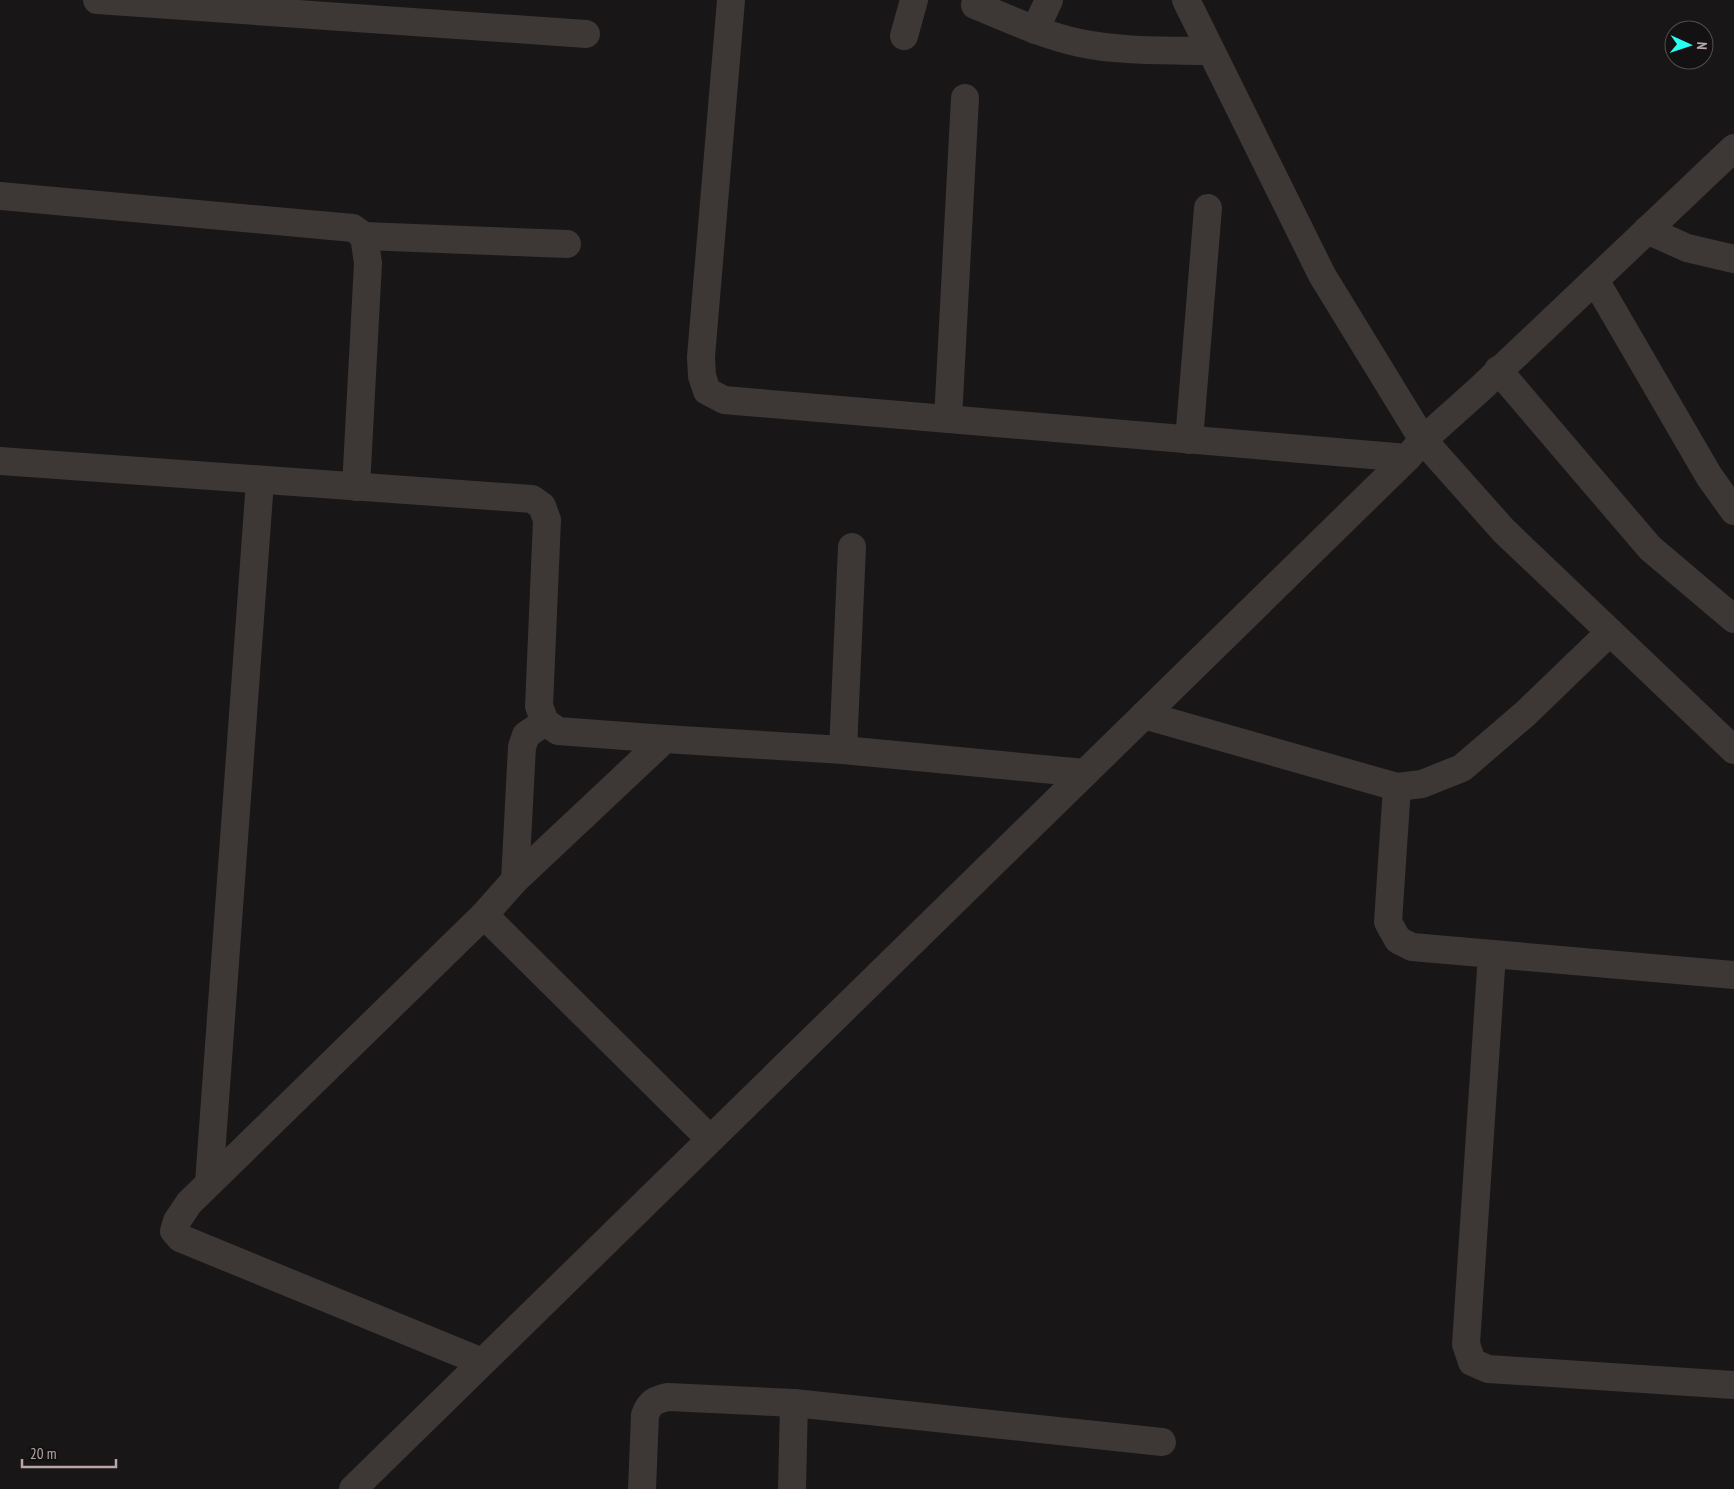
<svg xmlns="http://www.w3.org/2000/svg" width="1734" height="1489" font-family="'PT Sans Narrow',sans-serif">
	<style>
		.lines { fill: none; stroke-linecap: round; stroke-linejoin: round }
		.minor { stroke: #3d3736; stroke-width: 28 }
	</style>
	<rect width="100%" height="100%" fill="#181616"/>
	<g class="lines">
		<!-- minor -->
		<g class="minor">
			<path d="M97,0L586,34"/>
			<path d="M731,0L701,357L702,376L707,391L724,400L1407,458"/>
			<path d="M1186,0L1322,275L1423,440L1504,531L1734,750"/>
			<path d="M975,5C1009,19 1043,35 1080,43C1123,52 1167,50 1211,51"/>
			<path d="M1035,30L1049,0"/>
			<path d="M904,36L914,0"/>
			<path d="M0,196L353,228L364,236L368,263L356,487"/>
			<path d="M1647,230L1687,248L1734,259"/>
			<path d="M364,236L567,244"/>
			<path d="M1595,280L1709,476L1734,511"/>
			<path d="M1498,370L1650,548L1734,619"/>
			<path d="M948,419L965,98"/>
			<path d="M1189,440L1208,208"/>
			<path d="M0,461L532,499L542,506L547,520L539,706L545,722L558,731L665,739L843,750L852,547"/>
			<path d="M1144,715L1397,787L1422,784L1462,768L1525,714L1610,632"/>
			<path d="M843,750L1085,773"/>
			<path d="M1397,787L1388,922L1398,940L1412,947L1734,975"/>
			<path d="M515,880L522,747L526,735L545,722"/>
			<path d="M484,915L710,1139"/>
			<path d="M1492,954L1466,1344L1472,1362L1488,1369L1734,1385"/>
			<path d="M209,1183L260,481"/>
			<path d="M482,1362L180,1238L174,1231L177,1221L189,1203L484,915L515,880L665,739"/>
			<path d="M353,1489L1407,458L1423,440L1481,388L1734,148"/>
			<path d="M642,1489L645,1415C650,1402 655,1400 668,1397L794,1403L1162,1442"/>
			<path d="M792,1489L794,1403"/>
		</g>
	</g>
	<!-- north arrow -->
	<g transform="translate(1689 45) rotate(93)"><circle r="24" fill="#131111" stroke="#554d4d"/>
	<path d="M0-4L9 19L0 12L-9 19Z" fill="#26fff1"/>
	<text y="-8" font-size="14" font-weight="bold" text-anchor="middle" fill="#b9a6a7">N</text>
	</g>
	<!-- scale -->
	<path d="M22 1459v8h94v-8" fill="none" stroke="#b9a6a7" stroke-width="2.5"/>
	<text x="30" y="1459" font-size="15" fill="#b9a6a7" stroke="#131111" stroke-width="4" paint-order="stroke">20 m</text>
</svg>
